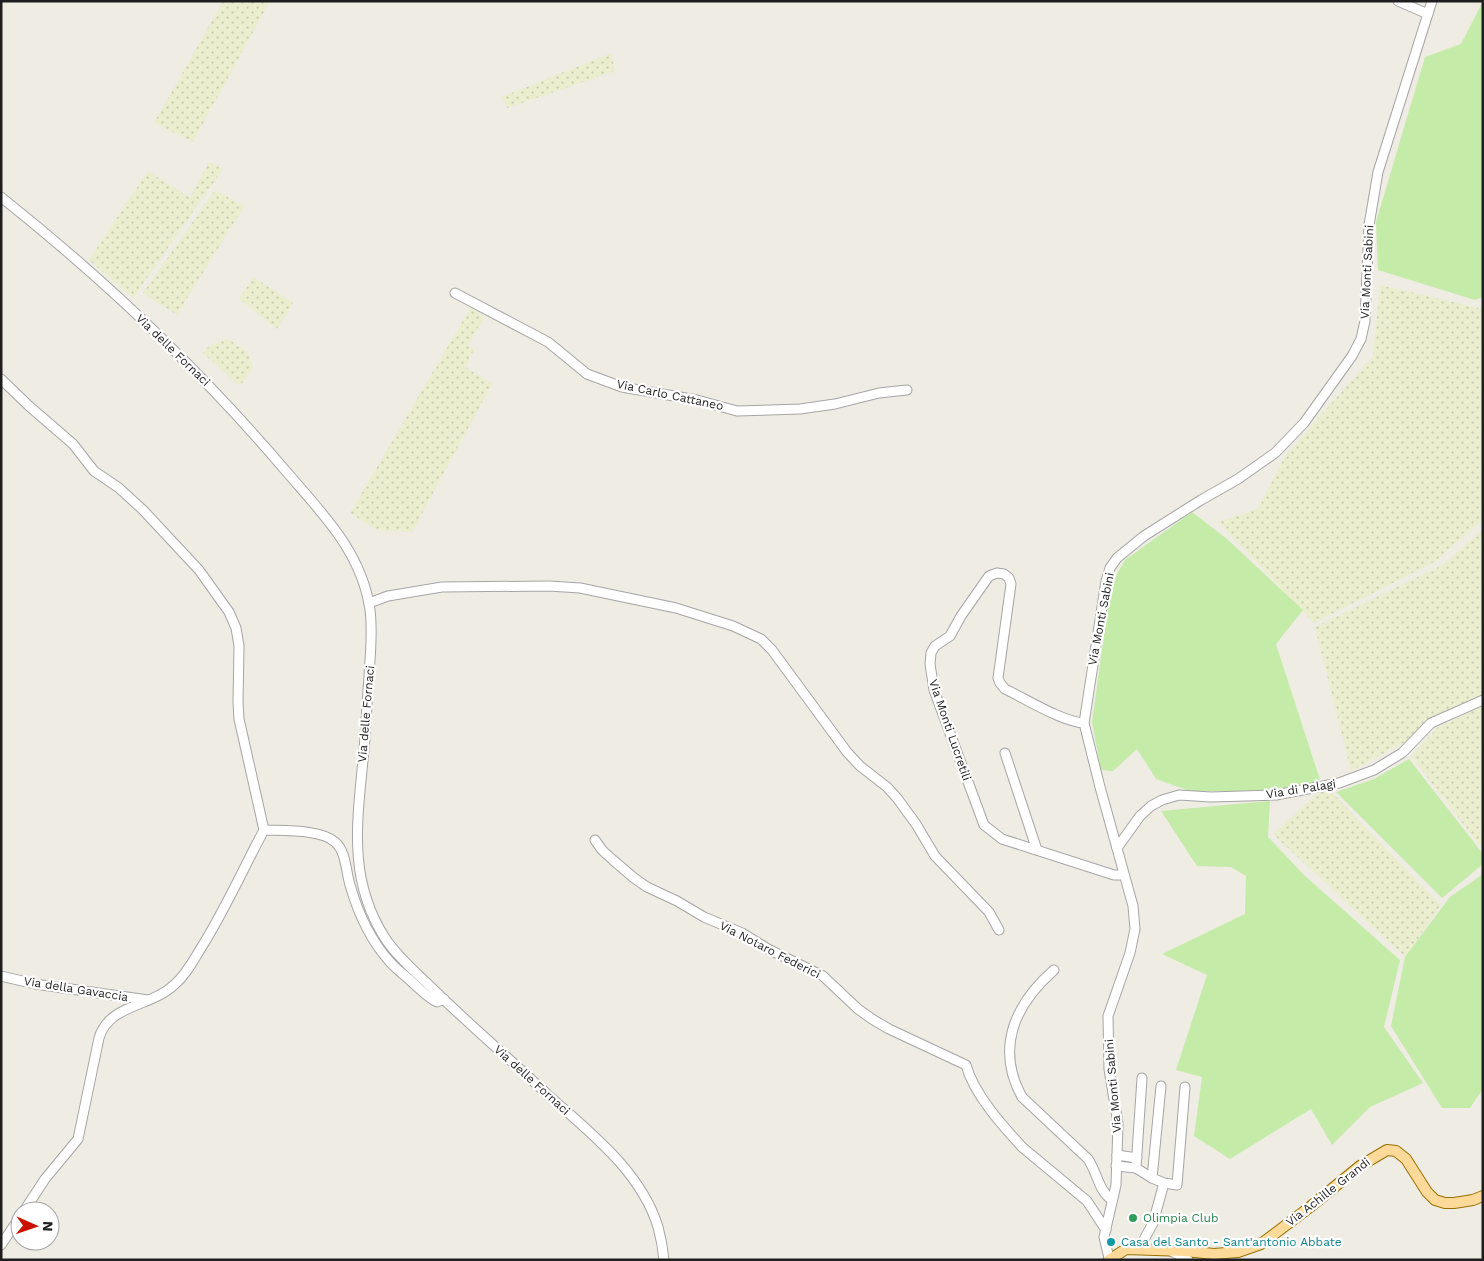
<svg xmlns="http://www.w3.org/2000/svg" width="1484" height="1261" font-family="'Work Sans',sans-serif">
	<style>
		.farmland { fill: url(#farmland-dots) }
		.grass { fill: #c4eba8 }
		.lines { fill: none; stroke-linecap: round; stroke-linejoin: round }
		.minor-casing { stroke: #a5a5a5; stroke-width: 11 }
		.major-casing { stroke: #977000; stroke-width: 12 }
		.minor { stroke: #fff; stroke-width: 9 }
		.major { stroke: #feda9a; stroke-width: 10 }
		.leisure-dot { fill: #2e9e5b; stroke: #fff; stroke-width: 2 }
		.culture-dot { fill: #0f9aa8; stroke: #fff; stroke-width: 2 }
		.labels { text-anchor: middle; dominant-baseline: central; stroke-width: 4.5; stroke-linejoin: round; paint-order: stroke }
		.street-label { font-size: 12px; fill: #1e1e1e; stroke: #fff }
		.leisure-label { font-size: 12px; fill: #27864d; stroke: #fff; text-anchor: start }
		.culture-label { font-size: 12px; fill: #0d838f; stroke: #fff; text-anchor: start }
	</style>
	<defs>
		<pattern id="farmland-dots" width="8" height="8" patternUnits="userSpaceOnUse" patternTransform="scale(1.25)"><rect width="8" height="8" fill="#eaeece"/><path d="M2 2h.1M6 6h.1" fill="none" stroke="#c8ccb0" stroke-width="1.8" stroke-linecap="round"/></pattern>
	</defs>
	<rect width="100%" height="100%" fill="#efece3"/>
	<!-- farmland -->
	<g class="farmland">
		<path d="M223,1H270L193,142L154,123Z"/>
		<path d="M611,53L615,71L507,108L502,97Z"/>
		<path d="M209,162L223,169L133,298L89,260L148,171L190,198Z"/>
		<path d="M215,190L244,206L177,315L143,293Z"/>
		<path d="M254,277L293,303L277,329L239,299Z"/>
		<path d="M1380,285L1479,308L1483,306V519L1436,561L1314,623L1218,522L1258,509L1285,456L1373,356Z"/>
		<path d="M471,307L484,317L468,345L474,349L466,367L492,384L412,532L377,530L350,513Z"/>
		<path d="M228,339L248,352L253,368L240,386L203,353L210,345Z"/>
		<path d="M1483,529V700L1351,771L1315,627L1444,564Z"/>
		<path d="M1483,706V850L1411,756L1437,728Z"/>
		<path d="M1326,786L1441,906L1405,957L1273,834Z"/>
	</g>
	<!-- grass -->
	<g class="grass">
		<path d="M1483,1V297L1475,300L1378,270L1376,222L1425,57L1461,44Z"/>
		<path d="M1192,512L1227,539L1303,610L1276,644L1321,783L1278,792L1190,791L1156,779L1137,749L1113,771L1101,770L1092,722L1111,584L1125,560Z"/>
		<path d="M1409,759L1483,854V864L1442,898L1336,792L1374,779Z"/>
		<path d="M1270,801L1268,837L1304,875L1400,960L1384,1027L1423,1083L1370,1107L1332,1145L1311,1109L1230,1159L1194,1136L1202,1077L1176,1070L1207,975L1162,954L1245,914L1246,876L1231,867L1197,866L1161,811Z"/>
		<path d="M1483,874V1089L1470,1108H1442L1391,1026L1405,957L1450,897Z"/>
	</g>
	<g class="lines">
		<defs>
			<g id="minor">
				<path d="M1398,1L1428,14"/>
				<path d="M1,197C104,279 200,370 285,470C321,512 362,552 370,610C373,633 370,655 369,677C367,701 366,726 364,750C358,817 346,877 385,938C398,958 418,974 435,991C472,1027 511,1060 548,1095C589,1132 641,1171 658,1227C661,1238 663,1249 664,1260"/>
				<path d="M455,293L548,342L587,374L622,387L697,400L737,411L800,409L835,404L879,393L907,390"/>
				<path d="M1,379L29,406L73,444L94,471L119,488L143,510L199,570L229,612L236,628L239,646L238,702L239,719L264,830"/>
				<path d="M369,603L388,596L442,587L549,586L580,588L676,608L733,626L761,639L772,650L847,752L860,766L887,787L897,798L916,824L935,856L989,912L999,930"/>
				<path d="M1084,723C1063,722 1026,699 1005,689L1000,683L998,678L1011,584L1009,578L1004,574L997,573L989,576L961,616L950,636L935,646L931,653L930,664L934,690L984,825L1002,839L1114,875H1124"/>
				<path d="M1005,753L1037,850"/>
				<path d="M595,840L602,850L613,860L634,878L647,887L677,901L704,917L742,933L768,949L823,976L858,1009L872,1019L889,1029L966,1065C974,1094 1001,1124 1022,1147L1087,1201L1106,1230"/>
				<path d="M1117,848L1140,816L1151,806L1162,800L1179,795L1211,797L1276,795L1339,783L1374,770L1402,753L1431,723L1483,700"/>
				<path d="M1054,970C1015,1004 995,1048 1022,1097L1088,1159C1098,1174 1098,1190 1112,1200"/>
				<path d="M1,976L35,984L148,1000"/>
				<path d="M1142,1078L1136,1168L1152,1178"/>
				<path d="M1161,1086L1152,1178L1164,1183L1177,1185L1185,1087"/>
				<path d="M1117,1155L1137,1158"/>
				<path d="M1116,1166L1136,1168"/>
				<path d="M24,1211L45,1179L78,1139L99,1038C109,1004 151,1007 174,985C186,975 193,961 201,948C225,910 243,869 264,830C283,831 321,829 335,842C346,851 346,872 350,885C358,913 371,941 390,962C397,970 406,976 413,983C421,990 428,998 437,1002L444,999"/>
				<path d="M1,1245L20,1217"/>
				<path d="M1139,1249L1153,1223L1164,1183"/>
				<path d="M1171,1251L1188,1260"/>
				<path d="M1109,1258L1104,1237L1116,1185L1118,1124L1109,1069L1108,1016L1130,953L1135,929L1133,906L1100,787L1084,723L1106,581L1110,568L1117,558L1144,536L1201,500L1238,479L1275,453L1304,423L1352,356L1361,339L1365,321L1369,225L1378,172L1432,1"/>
			</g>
			<path id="major" d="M1109,1260L1126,1249L1185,1251L1214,1254L1238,1252L1261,1244L1310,1207L1360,1166L1387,1150L1396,1151L1406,1159L1427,1192L1435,1200L1445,1203H1454L1473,1200L1483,1196"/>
		</defs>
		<!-- minor casing -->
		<use href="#minor" class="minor-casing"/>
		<!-- major casing -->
		<use href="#major" class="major-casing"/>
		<!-- minor -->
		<use href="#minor" class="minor"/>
		<!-- major -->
		<use href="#major" class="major"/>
	</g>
	<!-- markers -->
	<circle class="leisure-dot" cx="1133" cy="1218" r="5"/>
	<circle class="culture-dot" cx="1111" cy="1242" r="5"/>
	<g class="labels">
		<!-- street labels -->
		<g class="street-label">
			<text transform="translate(1367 272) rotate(-87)">Via Monti Sabini</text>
			<text transform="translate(173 350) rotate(44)">Via delle Fornaci</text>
			<text transform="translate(670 395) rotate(12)">Via Carlo Cattaneo</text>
			<text transform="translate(1101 619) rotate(-79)">Via Monti Sabini</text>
			<text transform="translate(366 714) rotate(-85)">Via delle Fornaci</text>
			<text transform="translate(950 730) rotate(71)">Via Monti Lucretili</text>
			<text transform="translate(1301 789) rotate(-9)">Via di Palagi</text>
			<text transform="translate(770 950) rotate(27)">Via Notaro Federici</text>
			<text transform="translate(76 989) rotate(9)">Via della Gavaccia</text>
			<text transform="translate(532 1080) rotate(42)">Via delle Fornaci</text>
			<text transform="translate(1113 1086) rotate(-95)">Via Monti Sabini</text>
			<text transform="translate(1328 1192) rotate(-38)">Via Achille Grandi</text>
		</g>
		<!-- leisure labels -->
		<g class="leisure-label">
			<text x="1143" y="1218">Olimpia Club</text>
		</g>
		<!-- culture labels -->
		<g class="culture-label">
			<text x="1121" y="1242">Casa del Santo - Sant'antonio Abbate</text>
		</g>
	</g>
	<!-- border -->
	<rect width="1484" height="1261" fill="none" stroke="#1e1e1e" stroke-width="5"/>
	<!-- north arrow -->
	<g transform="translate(35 1226) rotate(92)"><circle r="24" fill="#ffffff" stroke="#a5a5a5"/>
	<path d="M0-4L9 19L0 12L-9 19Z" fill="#cb0f00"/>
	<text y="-8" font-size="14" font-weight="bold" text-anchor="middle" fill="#1e1e1e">N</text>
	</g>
</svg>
